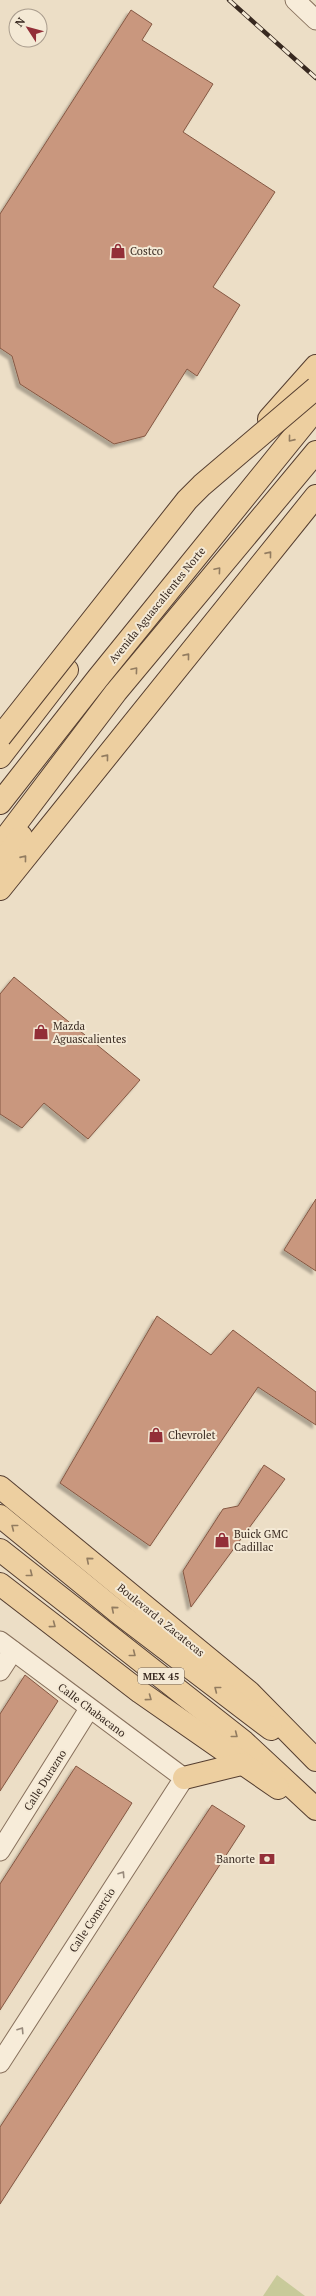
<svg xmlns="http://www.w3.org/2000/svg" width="316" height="2296" font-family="'PT Serif',serif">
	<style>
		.green { fill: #c8ca9a }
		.building { fill: #c9977e; stroke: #855843; filter: url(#shadow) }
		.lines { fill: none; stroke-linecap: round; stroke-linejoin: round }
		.minor-casing { stroke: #87705c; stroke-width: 21 }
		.major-casing { stroke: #553e30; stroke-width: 24 }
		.minor { stroke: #f7ecd9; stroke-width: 19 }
		.major { stroke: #edcfa0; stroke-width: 22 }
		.rail-casing { stroke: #382920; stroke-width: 4.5 }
		.rail { stroke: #f4e9d5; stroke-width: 3; stroke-dasharray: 9; stroke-linecap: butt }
		.major-bridge-casing { stroke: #553e30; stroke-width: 24; stroke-linecap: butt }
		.major-bridge { stroke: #edcfa0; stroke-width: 22 }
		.oneway { stroke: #927c60 }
		.oneway2 { stroke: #988a7c }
		.labels { text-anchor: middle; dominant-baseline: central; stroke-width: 4; stroke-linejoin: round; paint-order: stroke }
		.shield { fill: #f4e9d5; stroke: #706356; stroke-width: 1 }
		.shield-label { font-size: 10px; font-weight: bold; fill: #382920 }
		.poi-label { font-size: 11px; fill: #382920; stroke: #f4e9d5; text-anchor: start }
		.street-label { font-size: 11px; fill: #382920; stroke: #f4e9d5 }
	</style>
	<defs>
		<filter id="shadow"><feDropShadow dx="-3.5" dy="3.5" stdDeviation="1" flood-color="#0004"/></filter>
	</defs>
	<rect width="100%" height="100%" fill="#ecdec6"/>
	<!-- green -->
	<path class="green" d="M277,2275L305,2296H263Z"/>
	<!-- building -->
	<g class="building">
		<path d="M131,10L152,24L142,40L213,84L183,132L275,192L213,287L240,305L197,376L187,369L145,436L114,444L20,384L12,356L0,348V214Z"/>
		<path d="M14,977L140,1080L88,1139L44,1103L22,1128L0,1114V994Z"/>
		<path d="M316,1199V1271L284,1250Z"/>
		<path d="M157,1316L211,1355L233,1330L316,1392V1425L258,1387L150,1546L60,1483Z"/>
		<path d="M264,1465L285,1479L191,1607L183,1571L223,1509L238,1506Z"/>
		<path d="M25,1675L58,1701L0,1791V1714Z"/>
		<path d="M76,1766L132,1803L0,2010V1884Z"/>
		<path d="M212,1805L245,1826L0,2204V2127Z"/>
	</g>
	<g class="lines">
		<defs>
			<g id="minor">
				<path d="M295,0L316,20"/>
				<path d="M0,1641L184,1778L0,2063"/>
				<path d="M0,1671L13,1651"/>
				<path d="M0,1851L89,1709"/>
			</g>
			<g id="major">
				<path d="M269,419L316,366"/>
				<path d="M0,757L67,670"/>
				<path d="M0,803L98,678L316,409"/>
				<path d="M0,845L116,692L316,452"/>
				<path d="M0,864L21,836"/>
				<path d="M0,889L316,496"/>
				<path d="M0,1487L249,1692L316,1760"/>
				<path d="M0,1516L120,1614L271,1729"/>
				<path d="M0,1550L244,1742L316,1809"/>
				<path d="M0,1584L140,1692L278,1788"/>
				<path d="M184,1778L241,1764"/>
			</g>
		</defs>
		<!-- minor casing -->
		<use href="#minor" class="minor-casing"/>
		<!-- major casing -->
		<use href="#major" class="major-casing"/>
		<!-- minor -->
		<use href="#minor" class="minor"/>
		<!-- major -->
		<use href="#major" class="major"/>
		<defs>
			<path id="rail" d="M229,0L316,78"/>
		</defs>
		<!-- rail casing -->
		<use href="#rail" class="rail-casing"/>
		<!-- rail -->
		<use href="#rail" class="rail"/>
		<defs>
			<path id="major-bridge" d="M0,737L187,500L202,485L316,388"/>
		</defs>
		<!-- major-bridge casing -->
		<use href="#major-bridge" class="major-bridge-casing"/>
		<!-- major-bridge -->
		<use href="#major-bridge" class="major-bridge"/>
	</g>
	<!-- one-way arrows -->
	<defs><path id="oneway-chevron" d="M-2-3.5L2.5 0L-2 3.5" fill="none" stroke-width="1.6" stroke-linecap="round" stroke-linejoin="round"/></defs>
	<g class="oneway">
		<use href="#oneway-chevron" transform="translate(291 439) rotate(129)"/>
		<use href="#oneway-chevron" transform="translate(269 554) rotate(-51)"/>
		<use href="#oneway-chevron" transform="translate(218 570) rotate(-50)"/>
		<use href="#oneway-chevron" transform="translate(187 656) rotate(-51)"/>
		<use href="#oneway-chevron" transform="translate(135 670) rotate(-50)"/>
		<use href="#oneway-chevron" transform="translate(106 757) rotate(-51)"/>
		<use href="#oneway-chevron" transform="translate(24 858) rotate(-51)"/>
		<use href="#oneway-chevron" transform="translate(14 1527) rotate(-142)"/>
		<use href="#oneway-chevron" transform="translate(89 1560) rotate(-140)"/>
		<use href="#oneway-chevron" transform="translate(30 1574) rotate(38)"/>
		<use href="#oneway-chevron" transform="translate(114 1609) rotate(-140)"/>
		<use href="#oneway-chevron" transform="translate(53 1625) rotate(37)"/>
		<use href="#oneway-chevron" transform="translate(133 1654) rotate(38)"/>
		<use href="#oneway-chevron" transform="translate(217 1689) rotate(-142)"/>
		<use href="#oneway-chevron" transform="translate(149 1698) rotate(36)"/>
		<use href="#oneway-chevron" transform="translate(235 1735) rotate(38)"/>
	</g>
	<g class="oneway2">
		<use href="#oneway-chevron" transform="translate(122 1874) rotate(-57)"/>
		<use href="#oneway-chevron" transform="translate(21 2030) rotate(-57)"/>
	</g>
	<!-- icons -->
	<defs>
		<symbol id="shop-bare" viewBox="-9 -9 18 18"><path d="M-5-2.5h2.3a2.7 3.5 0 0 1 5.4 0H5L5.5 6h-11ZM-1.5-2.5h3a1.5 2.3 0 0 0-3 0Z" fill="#932f38" stroke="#f4e9d5" stroke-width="2.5" paint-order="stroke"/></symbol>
		<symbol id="bank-bare" viewBox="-9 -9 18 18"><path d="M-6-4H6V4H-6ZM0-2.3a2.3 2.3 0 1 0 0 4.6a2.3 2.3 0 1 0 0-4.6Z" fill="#932f38" stroke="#f4e9d5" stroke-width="2.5" paint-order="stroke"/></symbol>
	</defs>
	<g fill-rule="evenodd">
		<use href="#shop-bare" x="107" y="240" width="22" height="22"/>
		<use href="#shop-bare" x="30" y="1021" width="22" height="22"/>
		<use href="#shop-bare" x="145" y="1424" width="22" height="22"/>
		<use href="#shop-bare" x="211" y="1529" width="22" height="22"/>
		<use href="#bank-bare" x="256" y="1848" width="22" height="22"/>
	</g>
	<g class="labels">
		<!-- shield labels -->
		<rect class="shield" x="138" y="1668" width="46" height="16" rx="3"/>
		<g class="shield-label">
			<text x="161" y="1676">MEX 45</text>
		</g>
		<!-- poi labels -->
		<g class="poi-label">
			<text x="130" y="251">Costco</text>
			<text x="53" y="1026">Mazda<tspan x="53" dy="13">Aguascalientes</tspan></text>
			<text x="168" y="1435">Chevrolet</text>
			<text x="234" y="1534">Buick GMC<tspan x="234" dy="13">Cadillac</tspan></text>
			<text x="255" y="1859" text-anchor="end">Banorte</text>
		</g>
		<!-- street labels -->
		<g class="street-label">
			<text transform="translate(157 605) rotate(-51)">Avenida Aguascalientes Norte</text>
			<text transform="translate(161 1620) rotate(39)">Boulevard a Zacatecas</text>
			<text transform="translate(92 1710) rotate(37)">Calle Chabacano</text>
			<text transform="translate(45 1780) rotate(-58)">Calle Durazno</text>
			<text transform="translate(92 1920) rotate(-57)">Calle Comercio</text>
		</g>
	</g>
	<!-- north arrow -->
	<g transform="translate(28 28) rotate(306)"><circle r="19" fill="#f4e9d5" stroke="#a99c8d"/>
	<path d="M0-3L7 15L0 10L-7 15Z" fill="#932f38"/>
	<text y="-6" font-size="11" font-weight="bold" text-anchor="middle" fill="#382920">N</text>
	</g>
</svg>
